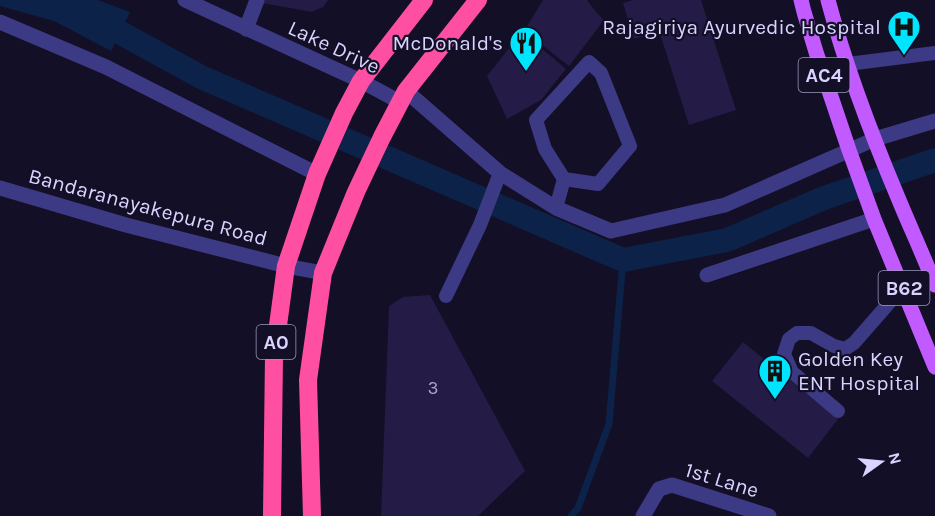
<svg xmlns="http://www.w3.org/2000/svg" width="935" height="516" font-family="Karla,sans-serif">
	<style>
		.water { fill: #0c2248 }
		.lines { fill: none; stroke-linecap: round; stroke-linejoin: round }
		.stream { stroke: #0c2248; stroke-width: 7 }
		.canal { stroke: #0c2248; stroke-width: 24 }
		.building { fill: #241b47 }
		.lane { stroke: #3d3a85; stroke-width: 14 }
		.street { stroke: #3d3a85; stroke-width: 15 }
		.primary { stroke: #c25bff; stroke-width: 15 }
		.highway { stroke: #ff4fa3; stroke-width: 18 }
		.labels { text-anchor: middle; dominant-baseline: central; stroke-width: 4.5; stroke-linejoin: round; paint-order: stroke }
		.number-label { font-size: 18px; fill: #aca6d1 }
		.shield { fill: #130f26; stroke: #9e99be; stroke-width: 1.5 }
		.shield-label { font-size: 20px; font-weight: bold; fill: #d9d4ff }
		.poi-label { font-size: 21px; fill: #d9d4ff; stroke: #130f26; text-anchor: end }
		.street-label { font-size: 21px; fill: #d9d4ff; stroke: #130f26 }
	</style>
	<rect width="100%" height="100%" fill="#130f26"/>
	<!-- water -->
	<path class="water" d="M0,0H98L130,12L111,51L54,21L0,6Z"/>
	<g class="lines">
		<!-- stream -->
		<path class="stream" d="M571,516L578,508L609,424L623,260"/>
		<!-- canal -->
		<path class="canal" d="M92,19L99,21L201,77L623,260L727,240L824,198L935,160"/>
	</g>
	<!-- building -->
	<g class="building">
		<path d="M264,0H328L323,7L312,12L262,3Z"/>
		<path d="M543,0H587L596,12L604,20L569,66L524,31Z"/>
		<path d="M633,0H701L736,110L689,125L656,21L641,25L644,36L634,39L623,3Z"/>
		<path d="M522,32L566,69L541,100L507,119L487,76Z"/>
		<path d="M430,295L525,471L478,516H381L389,306L403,297Z"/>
		<path d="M743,342L838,419L808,458L712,381Z"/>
	</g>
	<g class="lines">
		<!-- lane -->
		<g class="lane">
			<path d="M589,62L601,73L630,146L598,184L564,179L545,149L536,120Z"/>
			<path d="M848,64L935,53"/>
			<path d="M556,208L564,179"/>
			<path d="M446,296L480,225L500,173"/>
			<path d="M838,411L792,372L784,354L789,339L797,333H811L834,346L845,349L854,343L903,287L931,276"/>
		</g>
		<!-- street -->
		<g class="street">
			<path d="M185,0L361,81L400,102"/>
			<path d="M0,22L106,67L317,174"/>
			<path d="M246,29L257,0"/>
			<path d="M406,91L500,173L556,208L611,231L725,205L875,139L935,121"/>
			<path d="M0,188L126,225L286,266L323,273"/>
			<path d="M707,275L874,219"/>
			<path d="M643,516L659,489L672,485L769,516"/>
		</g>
		<!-- primary -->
		<g class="primary">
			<path d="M801,0L804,12L816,52L849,150L874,219L935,367"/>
			<path d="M828,0C846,68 872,136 899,200C911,229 924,257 935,285"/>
		</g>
		<!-- highway -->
		<g class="highway">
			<path d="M272,516L274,355L286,266L317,174L344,113L361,81L424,0"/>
			<path d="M312,516L308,380L323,273L356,192L382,137L406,91L478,0"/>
		</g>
	</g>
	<!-- icons -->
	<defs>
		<symbol id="hospital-pin" viewBox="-11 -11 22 30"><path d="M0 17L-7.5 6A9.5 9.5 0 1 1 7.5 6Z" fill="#00e5ff" stroke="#130f26"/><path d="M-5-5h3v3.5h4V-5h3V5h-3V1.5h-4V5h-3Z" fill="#111"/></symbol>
		<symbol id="restaurant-pin" viewBox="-11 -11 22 30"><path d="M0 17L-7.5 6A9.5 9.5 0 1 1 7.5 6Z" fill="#00e5ff" stroke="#130f26"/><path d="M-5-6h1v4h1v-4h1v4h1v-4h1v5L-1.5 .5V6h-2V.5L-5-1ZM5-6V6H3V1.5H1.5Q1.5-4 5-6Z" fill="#111"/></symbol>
		<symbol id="building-pin" viewBox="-11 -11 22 30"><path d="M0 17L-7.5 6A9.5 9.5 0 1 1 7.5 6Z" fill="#00e5ff" stroke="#130f26"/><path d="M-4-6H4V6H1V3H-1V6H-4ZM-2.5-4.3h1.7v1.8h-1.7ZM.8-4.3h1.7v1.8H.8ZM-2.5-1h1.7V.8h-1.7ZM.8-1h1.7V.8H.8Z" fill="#111"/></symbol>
	</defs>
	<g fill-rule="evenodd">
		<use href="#hospital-pin" x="885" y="8" width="38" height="52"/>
		<use href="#restaurant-pin" x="507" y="24" width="38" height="52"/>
		<use href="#building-pin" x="756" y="352" width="38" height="52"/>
	</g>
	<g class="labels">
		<!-- number labels -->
		<g class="number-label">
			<text x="433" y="388">3</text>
		</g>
		<!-- shield labels -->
		<g class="shield">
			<rect x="798.5" y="58" width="51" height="34" rx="4.5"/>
			<rect x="878.5" y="271" width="51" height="34" rx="4.5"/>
			<rect x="256.5" y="325" width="39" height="34" rx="4.5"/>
		</g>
		<g class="shield-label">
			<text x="824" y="75">AC4</text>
			<text x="904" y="288">B62</text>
			<text x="276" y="342">A0</text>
		</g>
		<!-- poi labels -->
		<g class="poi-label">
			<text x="881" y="27">Rajagiriya Ayurvedic Hospital</text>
			<text x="503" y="43">McDonald's</text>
			<text x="798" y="359" text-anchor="start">Golden Key<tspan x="798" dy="24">ENT Hospital</tspan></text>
		</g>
		<!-- street labels -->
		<g class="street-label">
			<text transform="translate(334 47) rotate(25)">Lake Drive</text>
			<text transform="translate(148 207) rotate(15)">Bandaranayakepura Road</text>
			<text transform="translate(722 480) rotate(17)">1st Lane</text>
		</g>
	</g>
	<!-- north arrow -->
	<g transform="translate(881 462) rotate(75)" stroke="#130f26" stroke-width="4.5" paint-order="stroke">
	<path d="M0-4.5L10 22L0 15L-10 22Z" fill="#d9d4ff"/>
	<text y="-9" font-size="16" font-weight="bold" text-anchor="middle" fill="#d9d4ff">N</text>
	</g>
</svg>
